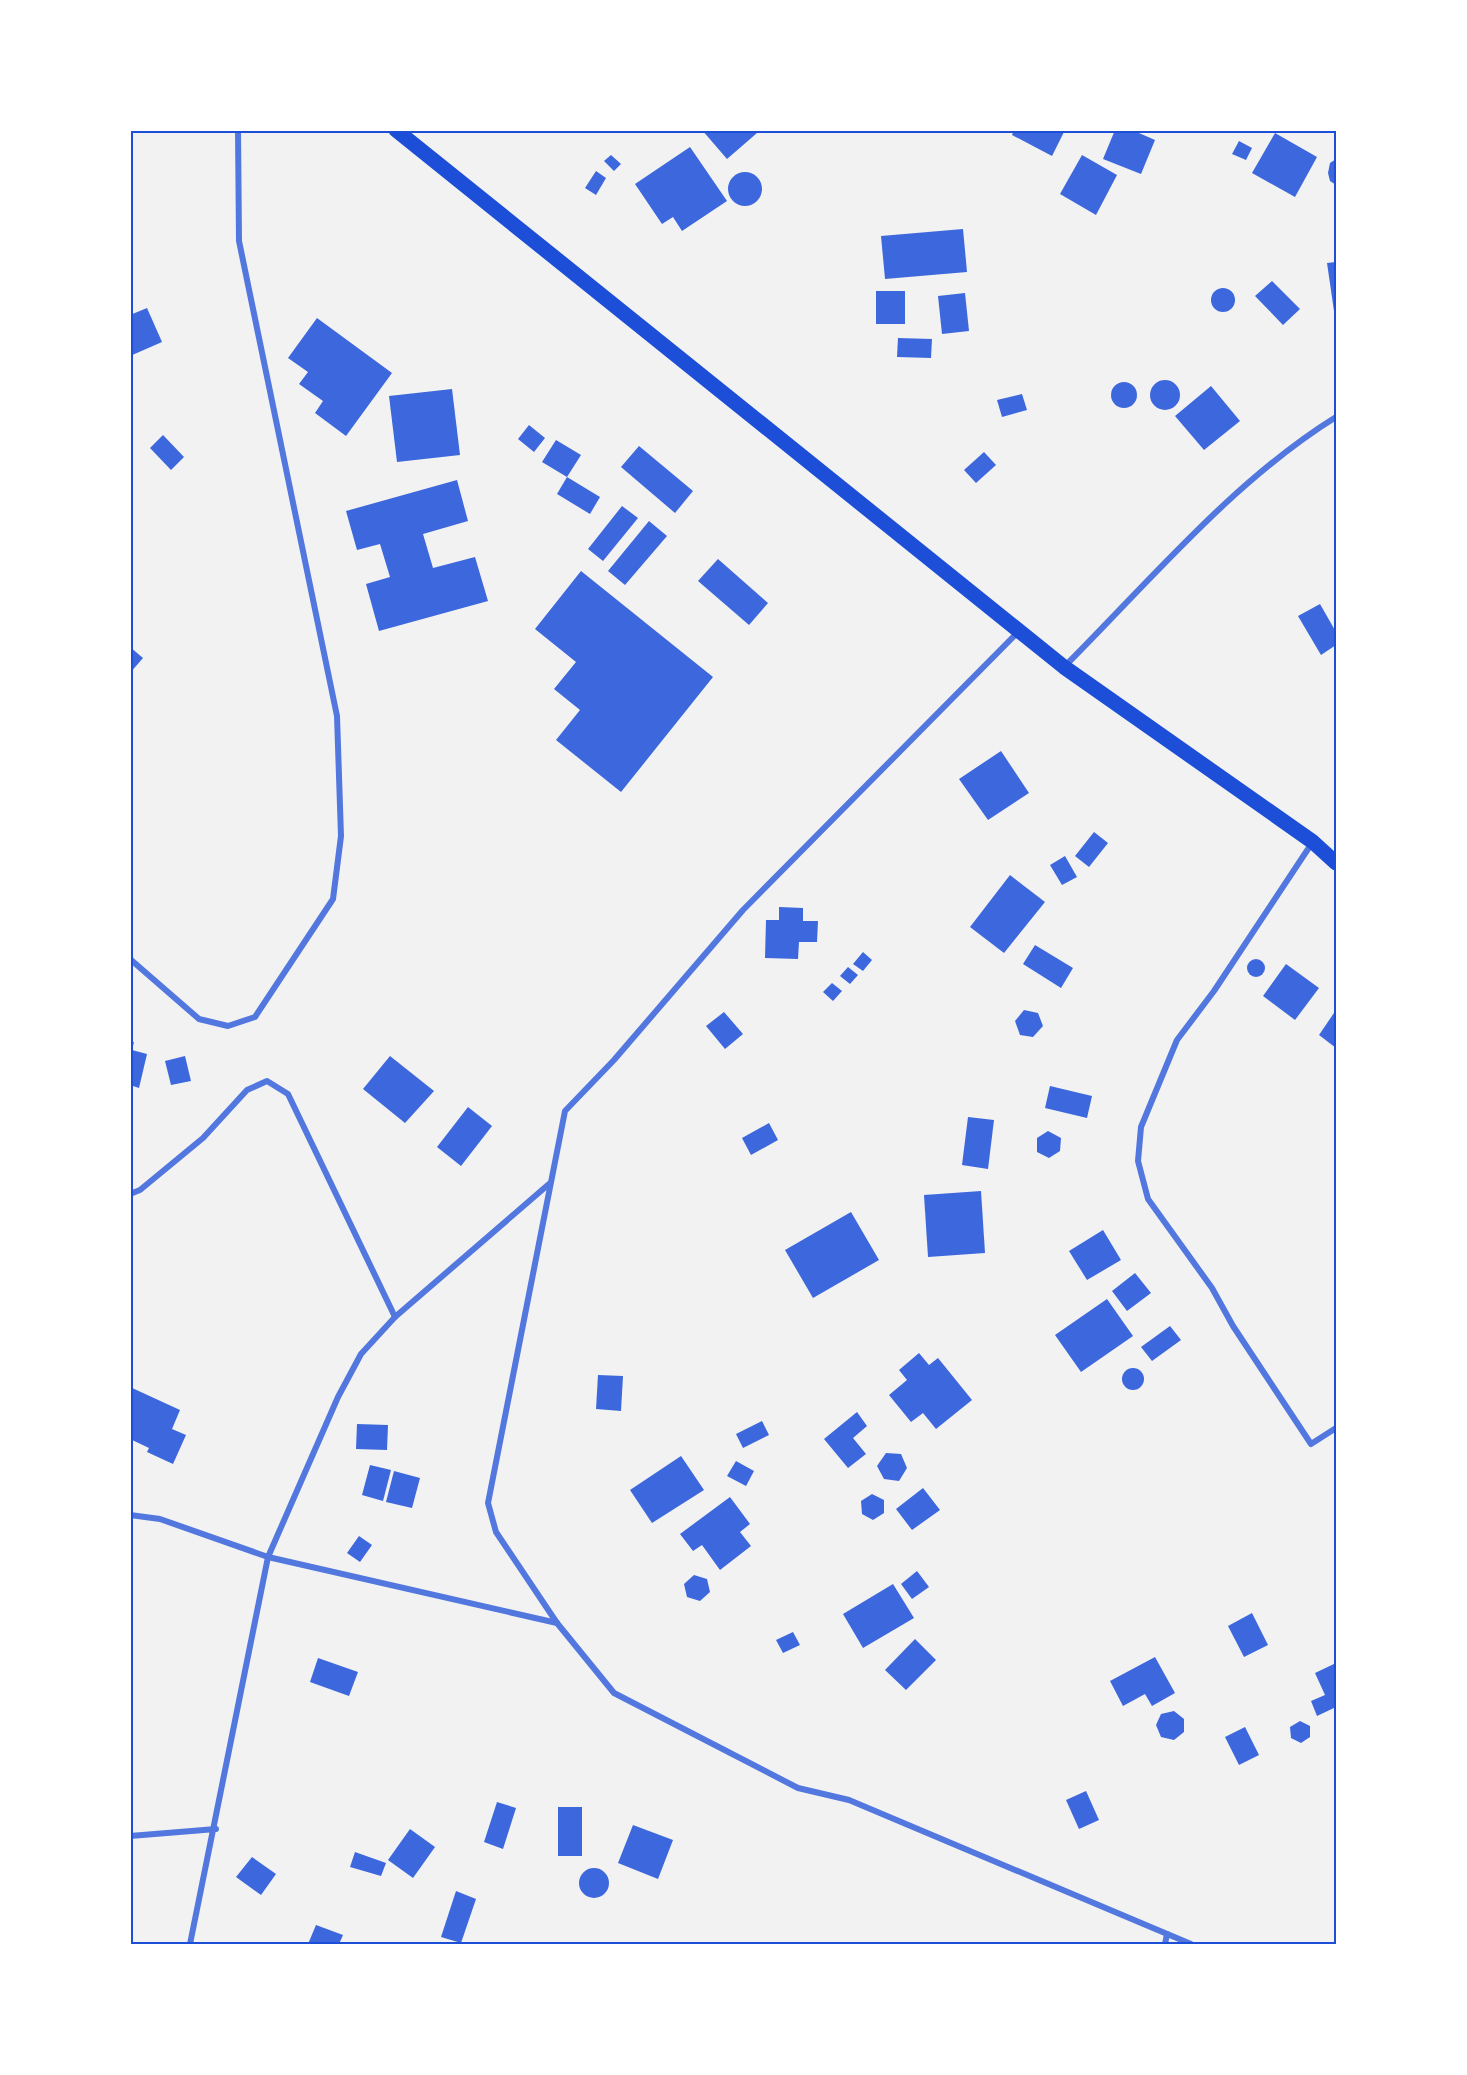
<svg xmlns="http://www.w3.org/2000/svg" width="1467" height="2075" font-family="Raleway,sans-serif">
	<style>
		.building { fill: #3d67dc }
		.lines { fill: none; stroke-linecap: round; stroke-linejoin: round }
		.minor { stroke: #5277de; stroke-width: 6 }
		.primary { stroke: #1d4ed8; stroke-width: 15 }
		.neatline { fill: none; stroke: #1d4ed8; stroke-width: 2 }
	</style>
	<rect width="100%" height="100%" fill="#f2f2f2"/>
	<!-- building -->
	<g class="building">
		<path d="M702,130H755L757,133L727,159Z"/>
		<path d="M1014,130H1065L1052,156L1012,135Z"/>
		<path d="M1115,130H1132L1155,140L1141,174L1103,159Z"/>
		<path d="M1275,133L1317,157L1295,197L1252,173Z"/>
		<path d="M1239,141L1252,148L1246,160L1232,154Z"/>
		<path d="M690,147L727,201L682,231L673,217L662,224L635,184Z"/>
		<path d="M611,155L621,164L614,171L604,161Z"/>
		<path d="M1082,155L1117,175L1096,215L1060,194Z"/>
		<path d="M1336,159V185L1330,181L1328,173L1330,163Z"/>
		<path d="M596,171L606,178L596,195L585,188Z"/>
		<circle cx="745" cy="189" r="17"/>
		<path d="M963,229L967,272L885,279L881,236Z"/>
		<path d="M1336,262V318H1335L1327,263Z"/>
		<path d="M1272,281L1300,309L1283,325L1255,296Z"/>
		<circle cx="1223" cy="300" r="12"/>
		<rect x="876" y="291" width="29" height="33"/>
		<path d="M965,293L969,331L942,334L938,296Z"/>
		<path d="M147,308L162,342L130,356V315Z"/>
		<path d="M317,318L392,373L346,436L315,413L323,401L299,384L308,372L288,358Z"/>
		<path d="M898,338L932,339L931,358L897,357Z"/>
		<circle cx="1165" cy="395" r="15"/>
		<circle cx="1124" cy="395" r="13"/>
		<path d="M1211,386L1240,421L1204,450L1175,416Z"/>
		<path d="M452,389L460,455L397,462L389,396Z"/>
		<path d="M1022,394L1027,410L1002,417L997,400Z"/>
		<path d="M529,425L545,438L534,452L518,439Z"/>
		<path d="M163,435L184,457L171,470L150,448Z"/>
		<path d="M556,440L581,455L567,477L542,462Z"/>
		<path d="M639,446L693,491L675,513L621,467Z"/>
		<path d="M984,452L996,465L976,483L964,470Z"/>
		<path d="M567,477L600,497L590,514L557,494Z"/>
		<path d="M457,480L468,521L423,534L433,568L475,557L488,601L379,631L366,584L390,577L380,544L357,550L346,511Z"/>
		<path d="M622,506L638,518L603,561L588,549Z"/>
		<path d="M649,521L667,536L625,585L608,571Z"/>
		<path d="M718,559L768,603L749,625L698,581Z"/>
		<path d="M581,571L713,677L621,792L556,740L580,710L554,689L576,662L535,629Z"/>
		<path d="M1320,604L1336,632V645L1321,655L1298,616Z"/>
		<path d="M130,647L143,658L130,673Z"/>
		<path d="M1001,751L1029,793L988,820L959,779Z"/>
		<path d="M1094,832L1108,843L1089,867L1075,856Z"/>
		<path d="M1065,856L1077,877L1062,885L1050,865Z"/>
		<path d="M1010,875L1045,902L1004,953L970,927Z"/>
		<path d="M779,907L803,908V921H818L817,942H799L798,959L765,958L766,920H779Z"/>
		<path d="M1035,945L1073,968L1061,988L1023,964Z"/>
		<path d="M863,952L872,960L863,971L853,964Z"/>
		<circle cx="1256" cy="968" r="9"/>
		<path d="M1286,964L1319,988L1295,1020L1263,996Z"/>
		<path d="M848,967L858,975L850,984L840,976Z"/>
		<path d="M832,983L842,991L833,1001L823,992Z"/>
		<path d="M1024,1010L1038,1013L1043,1026L1033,1037L1020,1035L1015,1021Z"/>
		<path d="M1336,1010V1048L1319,1035Z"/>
		<path d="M724,1012L743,1034L725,1049L706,1026Z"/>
		<path d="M130,1042H134L132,1050L147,1054L139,1088L130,1085Z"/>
		<path d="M185,1056L191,1081L171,1085L165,1061Z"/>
		<path d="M390,1056L434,1091L405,1123L363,1089Z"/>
		<path d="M1050,1086L1092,1096L1087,1118L1045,1108Z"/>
		<path d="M468,1107L492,1126L461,1166L437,1147Z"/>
		<path d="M968,1117L994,1120L988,1169L962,1165Z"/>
		<path d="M769,1123L778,1140L751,1155L742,1138Z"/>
		<path d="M1048,1131L1061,1138L1060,1151L1049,1158L1037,1152V1138Z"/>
		<path d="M981,1191L985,1253L928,1257L924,1195Z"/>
		<path d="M851,1212L879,1260L813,1298L785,1250Z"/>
		<path d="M1103,1230L1121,1260L1087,1280L1069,1251Z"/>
		<path d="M1135,1273L1151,1293L1127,1311L1112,1291Z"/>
		<path d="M1107,1299L1133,1336L1081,1372L1055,1335Z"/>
		<path d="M1170,1326L1181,1340L1152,1361L1141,1347Z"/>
		<path d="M919,1353L929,1365L938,1358L972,1400L936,1429L923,1413L911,1422L889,1395L907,1380L899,1370Z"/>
		<circle cx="1133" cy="1379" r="11"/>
		<path d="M598,1375L623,1376L621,1411L596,1409Z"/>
		<path d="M130,1387L180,1410L172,1429L186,1435L173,1464L147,1452L149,1448L130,1439Z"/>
		<path d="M857,1412L867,1426L853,1438L866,1454L848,1468L824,1439Z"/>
		<path d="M762,1421L769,1435L743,1448L736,1434Z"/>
		<path d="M357,1424L388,1425L387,1450L356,1449Z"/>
		<path d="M886,1453L901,1454L907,1468L899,1481L884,1479L877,1466Z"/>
		<path d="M681,1456L704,1490L652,1523L630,1490Z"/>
		<path d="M736,1461L754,1471L746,1486L727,1476Z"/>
		<path d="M370,1465L391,1470L383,1501L362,1495Z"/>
		<path d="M394,1471L420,1478L412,1508L386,1502Z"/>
		<path d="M923,1488L940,1510L912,1530L896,1509Z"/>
		<path d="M872,1494L884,1500V1513L873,1520L862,1514L861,1501Z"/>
		<path d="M730,1497L750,1524L740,1532L751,1546L720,1570L702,1545L693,1551L680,1534Z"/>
		<path d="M359,1536L372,1545L360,1562L347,1553Z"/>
		<path d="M917,1571L929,1587L912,1599L901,1584Z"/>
		<path d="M694,1575L707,1579L710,1592L700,1601L687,1597L684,1584Z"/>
		<path d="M893,1584L914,1618L863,1648L843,1614Z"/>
		<path d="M1252,1613L1268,1645L1244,1657L1228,1626Z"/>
		<path d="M793,1632L800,1645L783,1653L776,1640Z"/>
		<path d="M915,1639L936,1660L906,1690L885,1670Z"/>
		<path d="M1155,1657L1175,1693L1152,1706L1145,1694L1123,1706L1110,1681Z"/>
		<path d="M318,1658L358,1672L349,1696L310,1682Z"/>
		<path d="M1336,1663V1707L1317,1716L1311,1701L1325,1695L1315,1673Z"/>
		<path d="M1174,1711L1184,1719V1732L1174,1740L1161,1737L1156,1725L1161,1714Z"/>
		<path d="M1300,1721L1310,1726V1737L1301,1743L1291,1738L1290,1727Z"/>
		<path d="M1245,1727L1259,1755L1239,1765L1225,1737Z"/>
		<path d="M1086,1791L1099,1820L1079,1829L1066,1800Z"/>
		<path d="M497,1802L516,1808L503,1849L484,1842Z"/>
		<rect x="558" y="1807" width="24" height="49"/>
		<path d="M633,1825L673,1840L658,1879L618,1863Z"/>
		<path d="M410,1829L435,1847L413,1878L388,1860Z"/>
		<path d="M355,1852L386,1863L381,1876L350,1867Z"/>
		<path d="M252,1857L276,1874L261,1895L236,1877Z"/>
		<circle cx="594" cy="1883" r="15"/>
		<path d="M456,1891L476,1899L461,1943L441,1937Z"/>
		<path d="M316,1925L343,1935L339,1944H308Z"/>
	</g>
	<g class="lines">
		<!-- minor -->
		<g class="minor">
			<path d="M1018,632L743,910L614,1060L565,1111L488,1503L496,1532L557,1623L614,1693L798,1788L849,1800L1191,1944"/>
			<path d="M1064,667C1150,581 1233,481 1336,417"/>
			<path d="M1312,843L1214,991L1177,1040L1141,1127L1138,1161L1148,1199L1212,1288L1233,1326L1311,1444L1336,1428"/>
			<path d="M130,959L199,1019L228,1026L255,1017L333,899L341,836L337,716L239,241L238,130"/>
			<path d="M130,1194L140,1190L203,1138L247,1090L267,1081L288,1094L395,1317"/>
			<path d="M130,1515L160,1519L268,1557L557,1623"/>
			<path d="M130,1836L216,1829"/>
			<path d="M190,1944L268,1557L338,1397L361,1354L395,1317L549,1184"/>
			<path d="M1165,1944L1167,1934"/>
		</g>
		<!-- primary -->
		<path class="primary" d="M396,130L1064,667L1313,842L1336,863"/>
	</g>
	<!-- border -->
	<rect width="1467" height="2075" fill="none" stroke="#ffffff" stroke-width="264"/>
	<rect x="132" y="132" width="1203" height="1811" class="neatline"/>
</svg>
